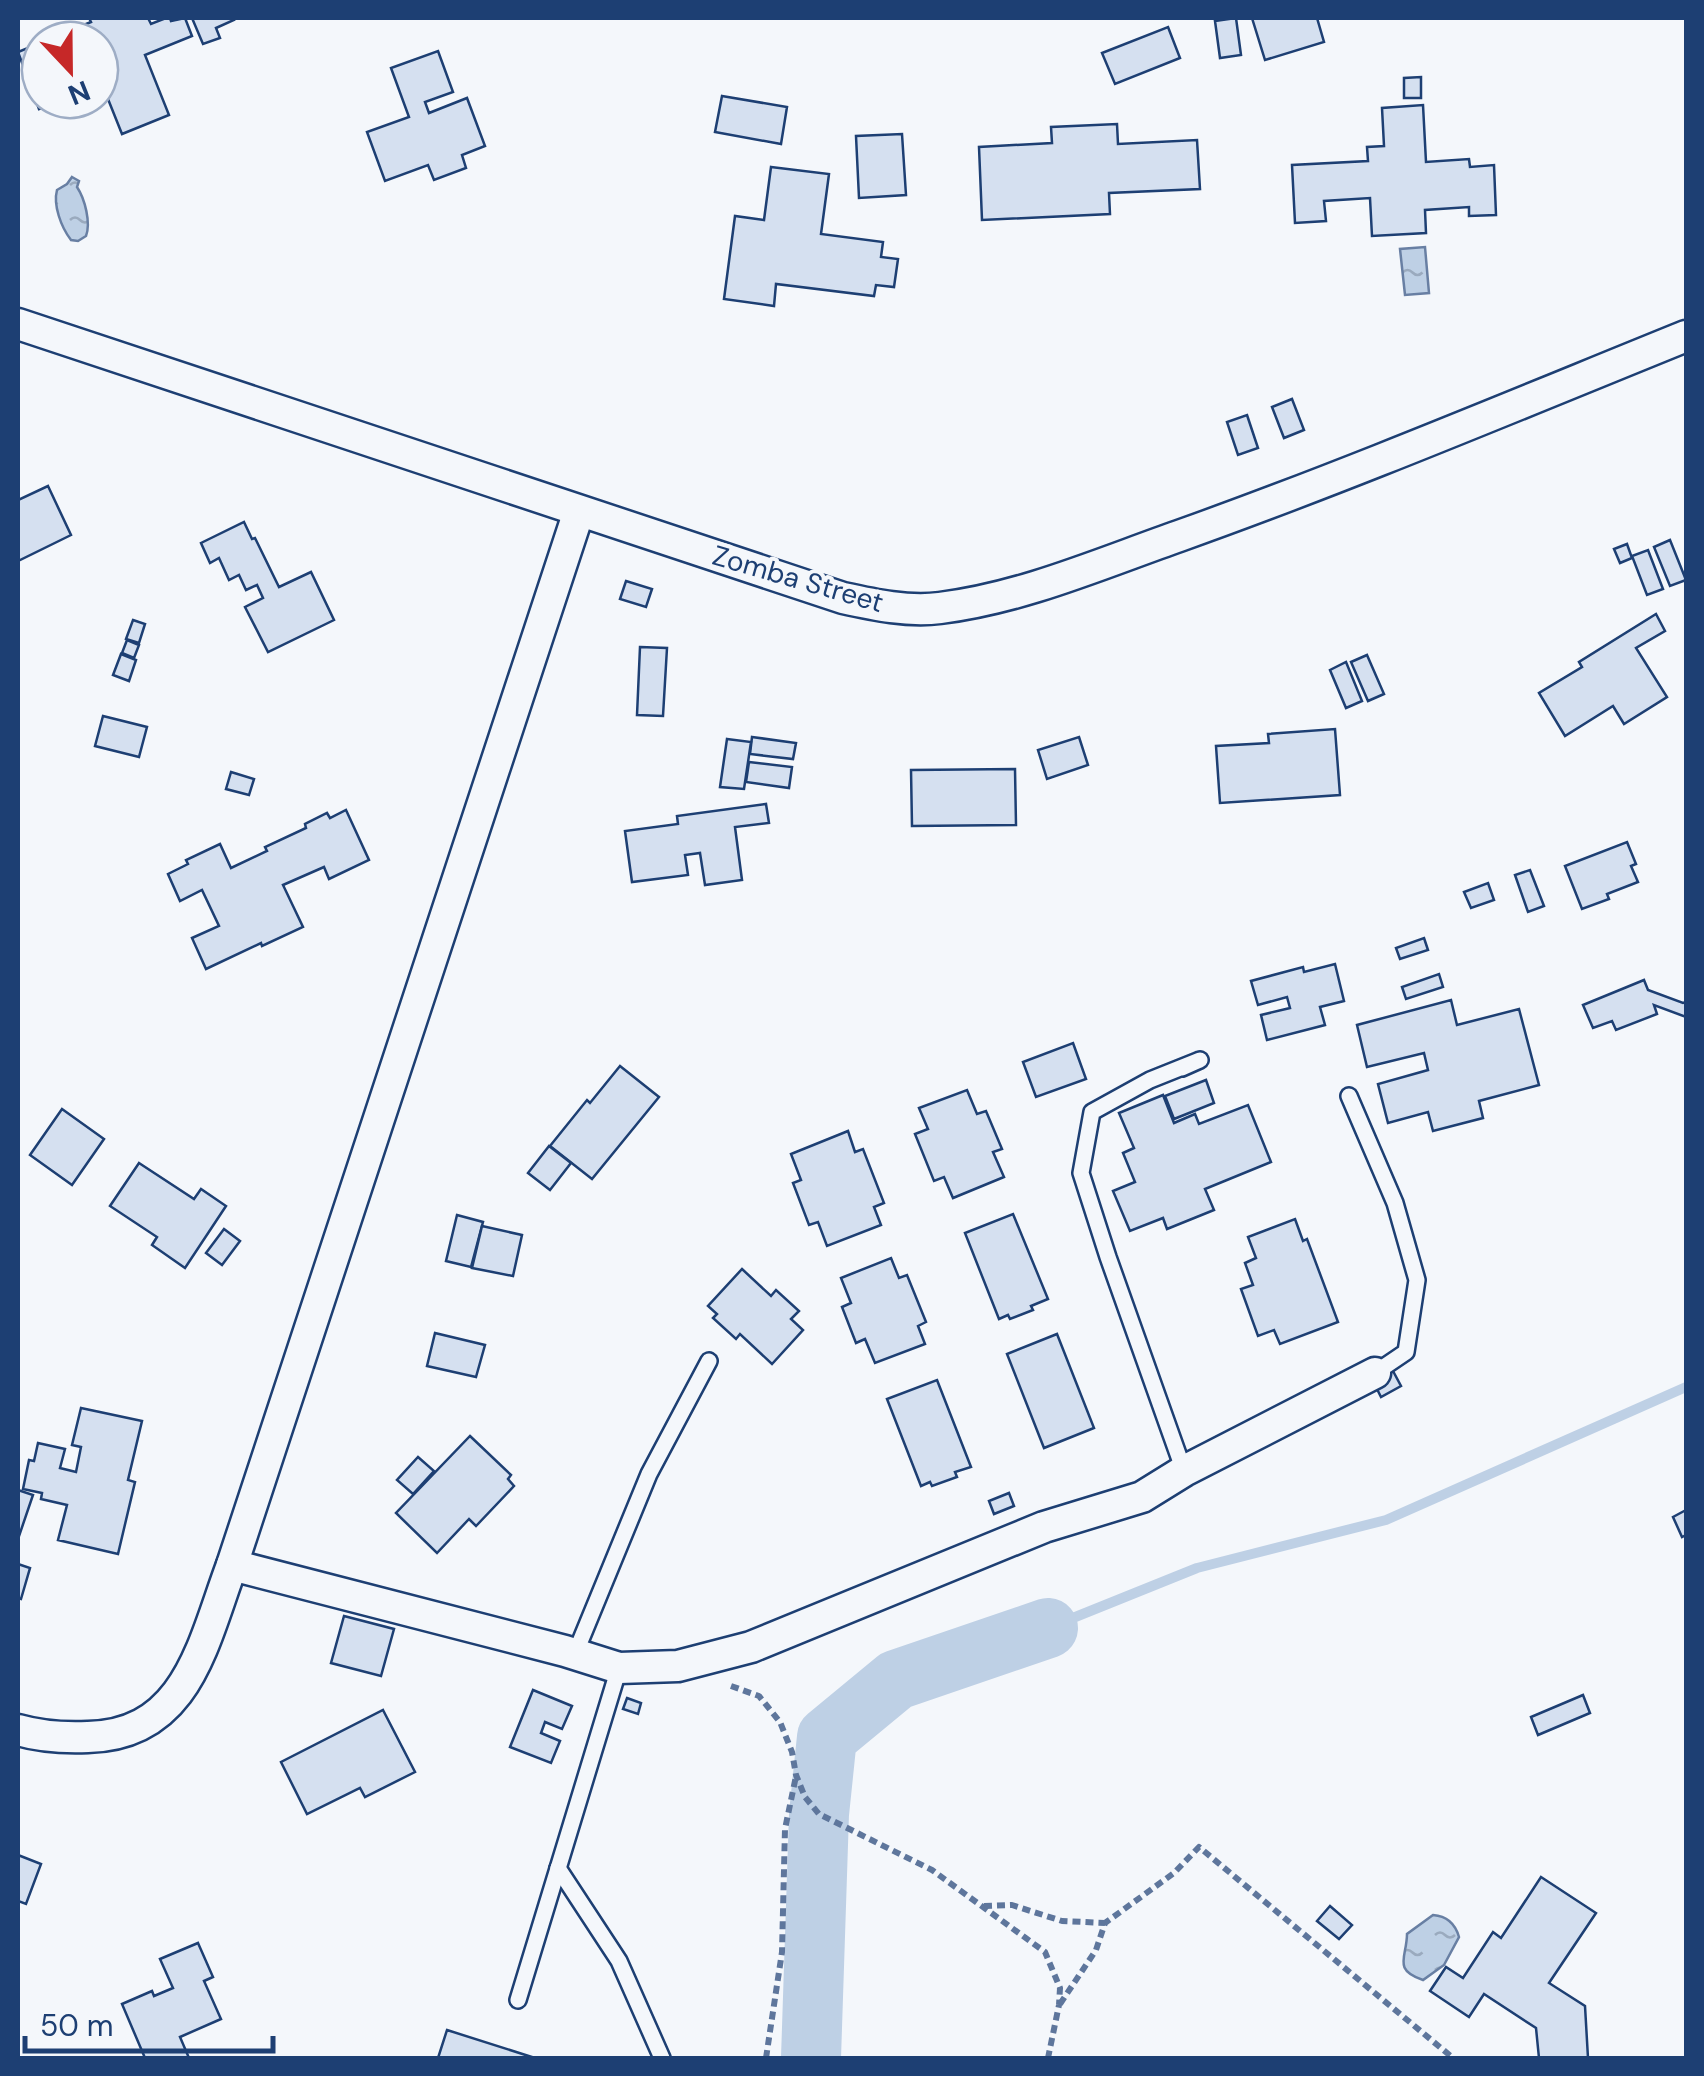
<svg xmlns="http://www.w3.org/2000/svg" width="1704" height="2076" font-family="'DM Sans',sans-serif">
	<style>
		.water { fill: url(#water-ripples); stroke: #687fa3; stroke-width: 2.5 }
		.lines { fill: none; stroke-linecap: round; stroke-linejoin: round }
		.stream { stroke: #bed0e5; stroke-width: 10 }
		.river { stroke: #bed0e5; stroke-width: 60 }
		.building { fill: #d5e0f0; stroke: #1d3f73; stroke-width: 2.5 }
		.lane-casing { stroke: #1d3f73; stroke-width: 20 }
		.street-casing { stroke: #1d3f73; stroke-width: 35 }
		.path { stroke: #5e769c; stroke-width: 6; stroke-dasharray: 8 5; stroke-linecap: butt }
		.lane { stroke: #f4f7fb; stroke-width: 15 }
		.street { stroke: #f4f7fb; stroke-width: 30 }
		.labels { text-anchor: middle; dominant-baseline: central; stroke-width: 8; stroke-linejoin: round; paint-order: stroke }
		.street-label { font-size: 28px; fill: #1d3f73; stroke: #f4f7fb }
	</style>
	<defs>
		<pattern id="water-ripples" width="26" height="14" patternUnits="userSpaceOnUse" patternTransform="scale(2.5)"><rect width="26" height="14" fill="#bed0e5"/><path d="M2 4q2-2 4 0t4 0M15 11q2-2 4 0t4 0" fill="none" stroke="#9aaabe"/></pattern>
	</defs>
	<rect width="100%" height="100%" fill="#f4f7fb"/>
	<!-- water -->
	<g class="water">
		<path d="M72,177L79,181L77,187C85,199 91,223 86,236L78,241L71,240C61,227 53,205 57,190L67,184Z"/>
		<path d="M1425,247L1429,293L1405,295L1400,249Z"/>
		<path d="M1433,1915C1447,1916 1455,1923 1459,1937L1444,1965L1423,1980C1392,1970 1407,1957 1407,1934Z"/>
	</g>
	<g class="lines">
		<!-- stream -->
		<path class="stream" d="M1048,1628L1197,1568L1386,1520L1686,1387"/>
		<!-- river -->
		<path class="river" d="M811,2058L819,1814L827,1737L896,1680L1048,1628"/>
	</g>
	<!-- building -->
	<g class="building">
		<path d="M89,18H148L151,24L166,18H170L171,21L185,18L192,36L145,55L169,115L122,134L102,84L100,85V40H47L91,22Z"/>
		<path d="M192,18H233L234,20L216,28L220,38L203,44Z"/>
		<path d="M1236,18L1241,55L1220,58L1215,21Z"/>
		<path d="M1252,18H1317L1324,42L1265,60Z"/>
		<path d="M1168,27L1180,58L1115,84L1102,53Z"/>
		<path d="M40,43V100H62L39,109L18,52Z"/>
		<path d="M438,51L453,92L425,102L429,113L467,98L485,146L462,155L466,168L434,180L428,165L385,181L367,132L409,117L391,68Z"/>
		<path d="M1421,77V98H1404V78Z"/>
		<path d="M722,96L787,107L781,144L715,132Z"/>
		<path d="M1423,105L1426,162L1469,159L1470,167L1494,165L1496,215L1469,216V207L1425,210L1426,233L1372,236L1370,198L1324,201L1326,221L1295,223L1292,165L1368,161L1367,147L1384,146L1382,108Z"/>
		<path d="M1117,124L1118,144L1197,140L1200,189L1109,193L1110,214L982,220L979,147L1052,143L1051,127Z"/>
		<path d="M902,134L906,195L859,198L856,136Z"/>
		<path d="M771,167L829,174L821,234L883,242L881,257L898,259L894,287L876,285L874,296L776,284L774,306L724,299L735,216L764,220Z"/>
		<path d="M1292,399L1304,430L1284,438L1272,407Z"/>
		<path d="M1247,415L1258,448L1238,455L1227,422Z"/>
		<path d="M48,486L71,535L18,561V500Z"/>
		<path d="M244,522L252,539L255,538L279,587L311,572L334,620L268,652L245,607L263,598L257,585L246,590L239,575L229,580L219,558L210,563L201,543Z"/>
		<path d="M1670,540L1686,580L1670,586L1654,547Z"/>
		<path d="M1627,544L1632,558L1620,563L1614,549Z"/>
		<path d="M1648,550L1663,589L1647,595L1632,556Z"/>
		<path d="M626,581L652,589L646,607L620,599Z"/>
		<path d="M1656,614L1665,631L1636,648L1667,697L1624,724L1613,706L1565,736L1539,693L1582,667L1579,662Z"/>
		<path d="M133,620L145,624L139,643L126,639Z"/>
		<path d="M127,640L139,645L134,658L122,653Z"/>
		<path d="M640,647L667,648L663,716L637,715Z"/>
		<path d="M121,654L136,660L129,681L113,675Z"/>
		<path d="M1367,655L1384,694L1368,701L1351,662Z"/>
		<path d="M1346,662L1362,701L1346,708L1330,670Z"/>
		<path d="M103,716L147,727L139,757L95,746Z"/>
		<path d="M1335,729L1340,795L1220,803L1216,746L1269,743L1268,734Z"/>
		<path d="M752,737L796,743L793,759L750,754Z"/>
		<path d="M1079,737L1088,765L1047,779L1038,750Z"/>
		<path d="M727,739L751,742L744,789L720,787Z"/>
		<path d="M749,762L792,767L789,788L746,782Z"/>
		<path d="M1015,769L1016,825L912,826L911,770Z"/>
		<path d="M231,772L254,779L249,795L226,789Z"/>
		<path d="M766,804L769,823L735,827L742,880L705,885L700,853L685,855L688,875L632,882L625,831L678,824L677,816Z"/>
		<path d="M346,810L369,860L329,879L324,867L283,885L303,927L262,946L261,943L206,969L192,938L219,926L202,890L180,901L168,874L188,864L186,860L220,844L231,868L267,851L265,847L306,828L305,824L327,813L330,818Z"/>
		<path d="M1627,842L1636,864L1631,866L1638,882L1607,894L1609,899L1582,909L1565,866Z"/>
		<path d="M1530,870L1544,906L1528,912L1515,875Z"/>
		<path d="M1488,883L1494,900L1471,908L1464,892Z"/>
		<path d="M1424,938L1428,950L1400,959L1396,948Z"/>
		<path d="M1335,964L1344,1001L1320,1007L1325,1025L1267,1040L1261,1015L1290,1008L1287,997L1258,1005L1251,981L1303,967L1304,972Z"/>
		<path d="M1439,974L1443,987L1406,999L1402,987Z"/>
		<path d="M1644,980L1648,990L1683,1003L1686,1002V1017L1654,1005L1657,1014L1616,1030L1612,1021L1593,1028L1583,1005Z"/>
		<path d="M1451,1000L1457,1025L1519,1009L1539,1085L1479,1101L1483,1118L1433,1131L1428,1112L1388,1123L1378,1084L1428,1070L1424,1053L1367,1067L1357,1025Z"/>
		<path d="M1073,1043L1086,1079L1036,1097L1023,1062Z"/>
		<path d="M620,1066L659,1097L592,1179L550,1146L587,1100L590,1103Z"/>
		<path d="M1206,1080L1214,1103L1174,1119L1165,1096Z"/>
		<path d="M967,1090L977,1114L986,1111L1002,1149L993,1152L1004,1177L953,1198L944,1177L934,1181L915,1134L928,1129L919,1108Z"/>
		<path d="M1163,1095L1174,1123L1195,1114L1199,1124L1248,1105L1271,1162L1205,1189L1214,1210L1167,1229L1163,1218L1130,1231L1113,1191L1135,1182L1123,1153L1134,1148L1119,1113Z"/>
		<path d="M62,1109L104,1139L72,1185L30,1155Z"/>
		<path d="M848,1131L855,1152L863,1149L884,1203L874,1207L881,1225L827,1246L818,1222L809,1225L793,1183L801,1180L791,1154Z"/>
		<path d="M549,1146L571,1163L550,1190L528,1173Z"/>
		<path d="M139,1163L194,1199L201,1189L226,1206L185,1268L152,1245L157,1237L110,1206Z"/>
		<path d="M1013,1214L1048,1299L1031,1306L1033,1310L1010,1319L1008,1315L999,1319L965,1233Z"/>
		<path d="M457,1215L483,1222L471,1267L446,1261Z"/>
		<path d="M1295,1219L1303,1241L1307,1239L1338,1322L1280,1344L1274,1330L1258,1336L1241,1289L1253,1285L1245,1263L1256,1258L1248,1237Z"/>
		<path d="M482,1226L522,1235L513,1276L472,1268Z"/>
		<path d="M224,1229L240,1241L222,1265L206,1253Z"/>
		<path d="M891,1258L899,1278L907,1275L926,1322L918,1326L925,1344L875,1363L865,1339L856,1343L842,1307L851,1303L841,1278Z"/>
		<path d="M742,1269L771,1296L776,1290L799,1311L791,1319L803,1330L772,1364L740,1334L736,1339L713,1318L717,1314L708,1306Z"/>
		<path d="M435,1333L485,1345L476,1377L427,1366Z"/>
		<path d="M1057,1334L1094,1428L1044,1448L1007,1354Z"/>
		<path d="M1393,1371L1401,1386L1381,1397L1373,1381Z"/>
		<path d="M937,1380L971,1467L955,1472L957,1477L932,1486L930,1482L921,1486L887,1399Z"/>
		<path d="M81,1408L142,1421L128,1480L135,1482L118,1554L58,1540L67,1505L41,1499L42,1493L23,1489L29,1460L34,1461L38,1443L65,1449L60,1468L76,1472L81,1447L72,1445Z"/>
		<path d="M470,1436L511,1475L508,1479L514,1486L476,1526L469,1519L437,1553L396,1513Z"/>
		<path d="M418,1457L434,1471L413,1494L397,1480Z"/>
		<path d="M18,1490L33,1495L18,1539Z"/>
		<path d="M1009,1493L1014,1506L994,1514L989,1501Z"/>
		<path d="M1686,1510V1535L1682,1537L1673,1517Z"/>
		<path d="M18,1564L30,1568L21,1599L18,1598Z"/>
		<path d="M344,1616L394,1629L381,1676L331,1663Z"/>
		<path d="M533,1690L572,1706L562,1729L545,1722L541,1733L560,1741L551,1763L510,1747Z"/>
		<path d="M1583,1695L1590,1713L1538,1735L1531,1717Z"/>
		<path d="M627,1698L641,1703L638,1714L623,1709Z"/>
		<path d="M383,1710L415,1772L365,1797L360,1788L307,1814L281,1762Z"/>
		<path d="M18,1855L41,1864L26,1904L18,1901Z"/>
		<path d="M1541,1877L1596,1913L1549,1983L1585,2006L1588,2058H1539L1536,2028L1484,1994L1469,2017L1430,1991L1446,1967L1463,1978L1493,1932L1501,1938Z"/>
		<path d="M1330,1906L1352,1925L1339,1939L1317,1921Z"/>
		<path d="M198,1943L213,1977L204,1981L221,2019L180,2037L189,2058H145L122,2004L152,1991L154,1996L173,1988L160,1959Z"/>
		<path d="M447,2030L535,2058H438Z"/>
	</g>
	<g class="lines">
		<defs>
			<g id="lane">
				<path d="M1182,1068L1200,1060L1150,1080L1092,1112L1081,1173L1108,1257L1184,1471"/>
				<path d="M1349,1096L1395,1203L1417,1280L1406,1352L1375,1373"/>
				<path d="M575,1654L649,1474L709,1361"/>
				<path d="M558,1868L619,1961L662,2058"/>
				<path d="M518,2000L619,1668"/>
			</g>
			<g id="street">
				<path d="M18,324L843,598C875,605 908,612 940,608C1022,598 1102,563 1179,536C1350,475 1518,404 1686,336"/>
				<path d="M232,1565L565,1651L619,1668L678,1666L751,1647L1044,1527L1142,1497L1184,1471L1375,1373"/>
				<path d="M18,1730C39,1736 65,1738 88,1737C188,1735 203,1642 232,1565L579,511"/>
			</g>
		</defs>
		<!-- lane casing -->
		<use href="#lane" class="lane-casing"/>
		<!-- street casing -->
		<use href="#street" class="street-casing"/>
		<!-- path -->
		<g class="path">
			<path d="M731,1686L759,1696L780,1722L792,1752L796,1775L805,1797L819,1814L932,1870L1045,1952L1060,1988L1059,2005L1048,2058"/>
			<path d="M984,1906L1012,1905L1062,1921L1105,1923"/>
			<path d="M1060,2004L1096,1950L1105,1923L1174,1873L1199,1847L1453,2058"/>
			<path d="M766,2058L782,1952L785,1829L796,1776"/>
		</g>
		<!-- lane -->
		<use href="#lane" class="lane"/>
		<!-- street -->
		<use href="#street" class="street"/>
	</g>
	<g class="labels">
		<!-- street labels -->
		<g class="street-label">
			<text transform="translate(798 579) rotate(16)">Zomba Street</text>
		</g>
	</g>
	<!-- border -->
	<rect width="1704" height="2076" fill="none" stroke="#1d3f73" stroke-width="40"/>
	<!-- north arrow -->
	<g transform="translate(70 70) rotate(158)"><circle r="48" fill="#f4f7fb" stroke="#9eadc5" stroke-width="2.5"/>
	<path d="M0-8L18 38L0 25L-18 38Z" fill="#c62828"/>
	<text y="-15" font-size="28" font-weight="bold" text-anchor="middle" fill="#1d3f73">N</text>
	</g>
	<!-- scale -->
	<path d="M25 2036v15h248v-15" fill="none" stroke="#1d3f73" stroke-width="5"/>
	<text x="40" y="2036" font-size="30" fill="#1d3f73" stroke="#f4f7fb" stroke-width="8" paint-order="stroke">50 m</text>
</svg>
